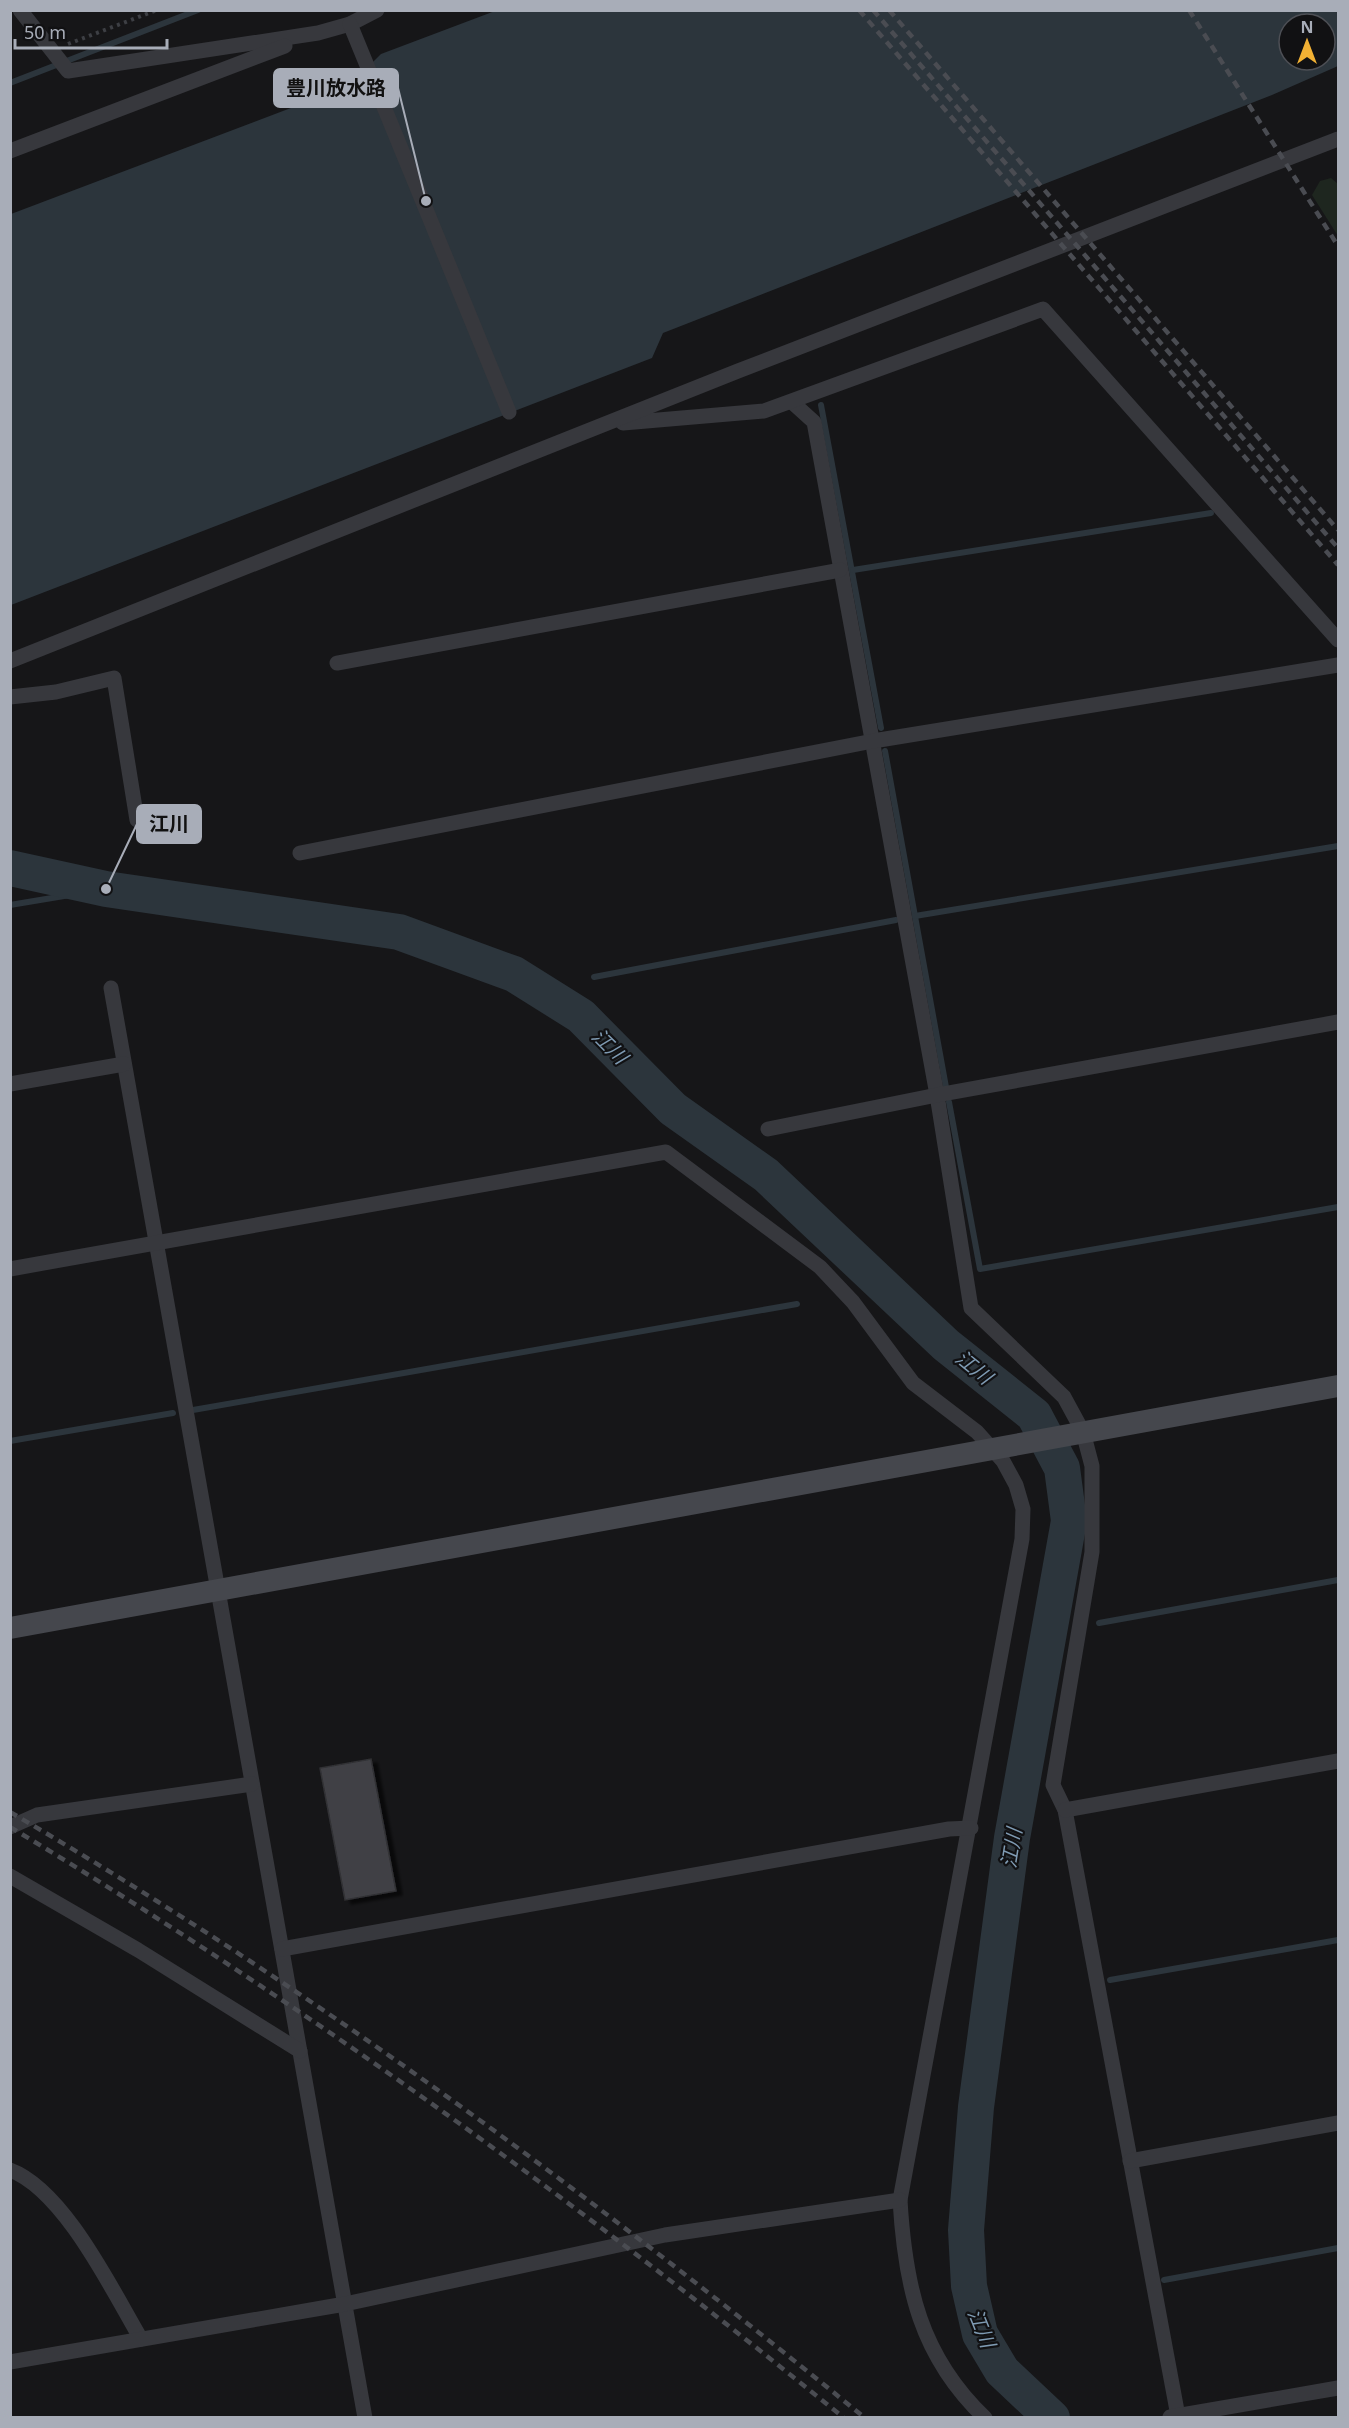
<svg xmlns="http://www.w3.org/2000/svg" width="1349" height="2428" font-family="'Noto Sans','Noto Sans JP',sans-serif">
	<style>
		.green { fill: #1e261f }
		.water { fill: #2c353c; fill-rule: evenodd }
		.lines { fill: none; stroke-linecap: round; stroke-linejoin: round }
		.stream { stroke: #2c353c; stroke-width: 6 }
		.river { stroke: #2c353c; stroke-width: 36 }
		.building { fill: #404145; stroke: #303034; stroke-width: 1.5; filter: url(#shadow) }
		.path { stroke: #3d3f44; stroke-width: 4; stroke-dasharray: 3 4.5; stroke-linecap: butt }
		.street { stroke: #37383d; stroke-width: 15 }
		.secondary { stroke: #45474d; stroke-width: 22 }
		.rail { stroke: #4a4c52; stroke-width: 4.5; stroke-dasharray: 8 6; stroke-linecap: butt }
		.labels { text-anchor: middle; dominant-baseline: central; stroke-width: 4.5; stroke-linejoin: round; paint-order: stroke }
		.water-label { font-size: 20px; font-style: italic; fill: #7f9bb3; stroke: #111113 }
		.leader { fill: none; stroke: #a8adb8; stroke-width: 2 }
		.callout-dot { fill: #a8adb8; stroke: #111113; stroke-width: 2 }
		.callout { fill: #a8adb8; stroke: #a8adb8; stroke-width: 2 }
		.callout-label { font-size: 20px; text-anchor: middle; font-weight: bold; fill: #111 }
	</style>
	<defs>
		<filter id="shadow"><feDropShadow dx="6" dy="4" stdDeviation="1.5" flood-color="#0009"/></filter>
	</defs>
	<rect width="100%" height="100%" fill="#161618"/>
	<!-- green -->
	<path class="green" d="M1331,178L1338,184V236L1312,195L1320,181Z"/>
	<!-- water -->
	<path class="water" d="M495,11H1338V66L1272,95L663,333L652,358L11,605V214L325,95L361,74L381,54ZM1289,24H1325V60H1289Z"/>
	<g class="lines">
		<!-- stream -->
		<g class="stream">
			<path d="M10,83L198,10"/>
			<path d="M821,405L881,728"/>
			<path d="M853,570L1211,513"/>
			<path d="M885,751L946,1087"/>
			<path d="M10,905L106,889"/>
			<path d="M915,916L1338,846"/>
			<path d="M594,977L896,920"/>
			<path d="M949,1102L980,1269L1338,1207"/>
			<path d="M193,1410L797,1304"/>
			<path d="M10,1441L173,1413"/>
			<path d="M1099,1623L1338,1580"/>
			<path d="M1110,1980L1338,1940"/>
			<path d="M1164,2280L1338,2248"/>
		</g>
		<!-- river -->
		<path class="river" d="M10,868L106,889L399,932L514,974L581,1016L673,1109L766,1175L946,1345L1034,1415L1062,1468L1069,1521L1012,1838L976,2107L966,2230L969,2286L980,2334L1002,2371L1052,2418"/>
	</g>
	<!-- building -->
	<path class="building" d="M371,1759L396,1891L345,1900L320,1768Z"/>
	<g class="lines">
		<!-- path -->
		<path class="path" d="M68,44L157,10"/>
		<!-- street -->
		<g class="street">
			<path d="M20,10L68,71L318,33L350,24L377,10"/>
			<path d="M350,24L509,412"/>
			<path d="M10,151L285,46"/>
			<path d="M793,403L814,422L937,1095L971,1308L1064,1397L1083,1432L1092,1466V1552L1053,1785L1065,1810L1178,2416"/>
			<path d="M623,423L764,411L1043,309L1338,640"/>
			<path d="M10,661L738,371L1338,139"/>
			<path d="M337,663L840,570"/>
			<path d="M10,697L56,692L114,678L137,820"/>
			<path d="M300,853L873,741L1338,665"/>
			<path d="M111,988L365,2418"/>
			<path d="M10,1084L124,1064"/>
			<path d="M768,1129L937,1095L1338,1022"/>
			<path d="M10,1269L666,1152L820,1267L853,1302L913,1383L977,1432L1003,1461L1016,1485L1023,1509L1022,1539L900,2200C905,2286 920,2356 985,2418"/>
			<path d="M1065,1810L1338,1761"/>
			<path d="M10,1827L37,1815L252,1784"/>
			<path d="M10,1876L138,1950L300,2051"/>
			<path d="M282,1949L949,1829L971,1828"/>
			<path d="M1130,2161L1338,2123"/>
			<path d="M10,2170C64,2190 112,2290 141,2339"/>
			<path d="M10,2362L345,2304L665,2235L900,2200"/>
			<path d="M1170,2417L1338,2388"/>
		</g>
		<!-- secondary -->
		<path class="secondary" d="M10,1628L1338,1386"/>
		<!-- rail -->
		<g class="rail">
			<path d="M859,10L1338,565"/>
			<path d="M873,10L1338,548"/>
			<path d="M889,10L1338,530"/>
			<path d="M1189,10L1338,246"/>
			<path d="M10,1812C312,1988 594,2197 865,2418"/>
			<path d="M10,1827C303,2003 579,2203 844,2418"/>
		</g>
	</g>
	<g class="labels">
		<!-- water labels -->
		<g class="water-label">
			<text transform="translate(610 1046) rotate(45)">江川</text>
			<text transform="translate(974 1367) rotate(39)">江川</text>
			<text transform="translate(1011 1848) rotate(-81)">江川</text>
			<text transform="translate(982 2328) rotate(68)">江川</text>
		</g>
	</g>
	<!-- callouts -->
	<path class="leader" d="M426 201L398 88M106 889L137 824"/>
	<g class="callout-dot">
		<circle cx="426" cy="201" r="6"/>
		<circle cx="106" cy="889" r="6"/>
	</g>
	<g class="callout">
		<rect x="274" y="69" width="124" height="38" rx="6"/>
		<rect x="137" y="805" width="64" height="38" rx="6"/>
	</g>
	<g class="callout-label">
		<text x="336" y="95">豊川放水路</text>
		<text x="169" y="831">江川</text>
	</g>
	<!-- border -->
	<rect width="1349" height="2428" fill="none" stroke="#a8adb8" stroke-width="24"/>
	<!-- north arrow -->
	<g transform="translate(1307 42)"><circle r="28" fill="#111113" stroke="#4d4f55" stroke-width="1.5"/>
	<path d="M0-4.5L10 22L0 15L-10 22Z" fill="#f2b134"/>
	<text y="-9" font-size="16" font-weight="bold" text-anchor="middle" fill="#a8adb8">N</text>
	</g>
	<!-- scale -->
	<path d="M15 39v9h152v-9" fill="none" stroke="#a8adb8" stroke-width="3"/>
	<text x="24" y="39" font-size="18" fill="#a8adb8" stroke="#111113" stroke-width="4.5" paint-order="stroke">50 m</text>
</svg>
